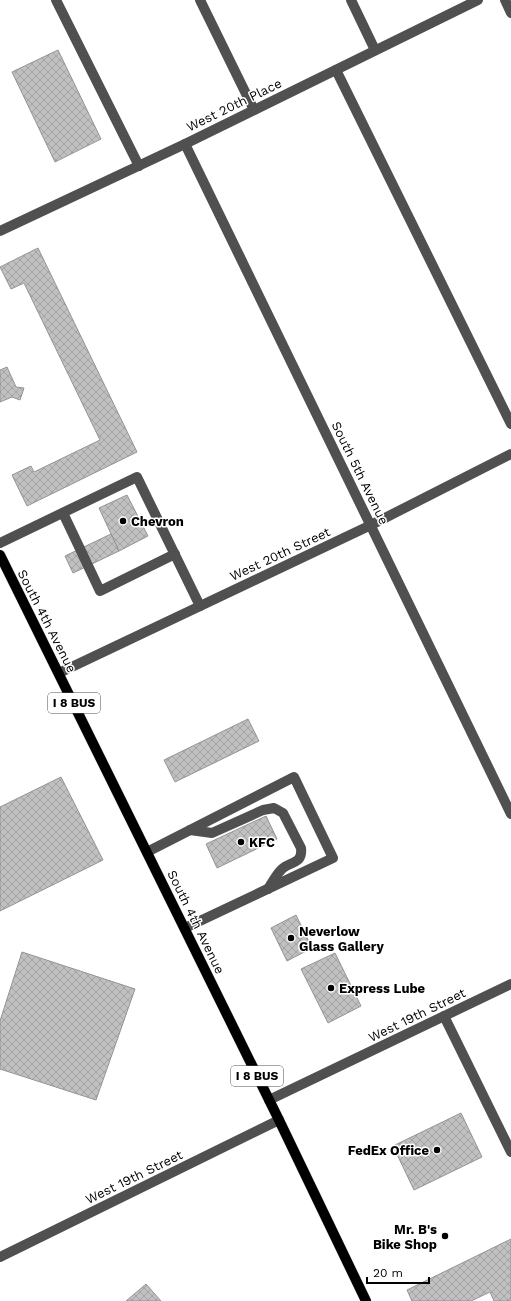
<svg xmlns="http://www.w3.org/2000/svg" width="511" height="1301" font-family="'Work Sans',sans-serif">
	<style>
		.building { fill: url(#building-cross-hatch); stroke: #949494 }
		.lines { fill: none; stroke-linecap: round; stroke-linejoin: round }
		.major-casing { stroke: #dbdbdb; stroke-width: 11 }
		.minor { stroke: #505050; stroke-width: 10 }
		.major { stroke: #000; stroke-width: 10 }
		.poi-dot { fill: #000; stroke: #fff; stroke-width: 1.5 }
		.labels { text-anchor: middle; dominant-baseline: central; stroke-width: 3; stroke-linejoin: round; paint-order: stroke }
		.shield { fill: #fff; stroke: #4c4c4c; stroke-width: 1 }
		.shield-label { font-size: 12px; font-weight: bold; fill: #000 }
		.street-label { font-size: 13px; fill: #000; stroke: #fff }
		.poi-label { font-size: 13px; font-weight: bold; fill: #000; stroke: #fff; text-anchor: start }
	</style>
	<defs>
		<pattern id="building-cross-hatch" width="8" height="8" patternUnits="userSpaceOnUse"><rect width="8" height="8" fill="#c0c0c0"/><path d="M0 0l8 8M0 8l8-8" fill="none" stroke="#a3a3a3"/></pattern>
	</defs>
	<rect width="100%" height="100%" fill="#fff"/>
	<!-- building -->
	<g class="building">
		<path d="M58,50L101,139L55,162L12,72Z"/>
		<path d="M38,248L137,452L27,506L12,475L31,466L34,472L100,440L24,283L11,289L0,267Z"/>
		<path d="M7,367L16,387L24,388L20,400L12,397L0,402V370Z"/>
		<path d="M127,495L148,536L119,551L99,508Z"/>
		<path d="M111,534L119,551L73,573L65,556Z"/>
		<path d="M248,719L259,741L175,782L164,760Z"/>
		<path d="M61,777L103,860L0,911V807Z"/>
		<path d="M266,816L277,839L217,868L206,844Z"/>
		<path d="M296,915L312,948L287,961L271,928Z"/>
		<path d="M22,952L135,989L96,1100L0,1069V1021Z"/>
		<path d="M335,953L361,1006L328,1023L301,969Z"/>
		<path d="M461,1113L482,1157L414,1190L393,1146Z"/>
		<path d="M511,1239V1301H494L490,1292L471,1301H412L407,1290Z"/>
		<path d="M146,1284L161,1301H126Z"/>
	</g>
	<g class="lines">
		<defs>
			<path id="major" d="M0,555L279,1120L366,1301"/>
		</defs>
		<!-- major casing -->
		<use href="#major" class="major-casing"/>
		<!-- minor -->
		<g class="minor">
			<path d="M56,0L139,166"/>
			<path d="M200,0L254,110"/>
			<path d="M351,0L375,50"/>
			<path d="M505,0L511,13"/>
			<path d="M336,70L511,424"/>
			<path d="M185,144L511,814"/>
			<path d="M0,231L185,144L478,0"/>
			<path d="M63,513L100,591L175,554"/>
			<path d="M0,543L137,477L200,606"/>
			<path d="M59,673L371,525L511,454"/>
			<path d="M190,830L212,833L263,810L274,808L283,813L301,848C303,865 289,861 281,870C276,875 272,883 268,889"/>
			<path d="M147,852L294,777L333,858L185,928"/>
			<path d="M444,1016L511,1152"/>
			<path d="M269,1100L511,984"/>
			<path d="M0,1257L279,1120"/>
		</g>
		<!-- major -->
		<use href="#major" class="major"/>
	</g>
	<!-- markers -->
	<g class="poi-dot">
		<circle cx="123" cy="521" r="4"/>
		<circle cx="241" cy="842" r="4"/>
		<circle cx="291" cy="938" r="4"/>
		<circle cx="331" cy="988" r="4"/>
		<circle cx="437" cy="1150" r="4"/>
		<circle cx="445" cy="1236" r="4"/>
	</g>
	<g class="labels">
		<!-- shield labels -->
		<g class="shield">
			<rect x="48" y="693" width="52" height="20" rx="3"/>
			<rect x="231" y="1066" width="52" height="20" rx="3"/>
		</g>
		<g class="shield-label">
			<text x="74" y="703">I 8 BUS</text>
			<text x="257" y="1076">I 8 BUS</text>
		</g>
		<!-- street labels -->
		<g class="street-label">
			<text transform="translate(234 105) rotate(-26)">West 20th Place</text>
			<text transform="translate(360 473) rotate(64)">South 5th Avenue</text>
			<text transform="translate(280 554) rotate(-25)">West 20th Street</text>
			<text transform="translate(47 621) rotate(63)">South 4th Avenue</text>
			<text transform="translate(196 922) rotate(64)">South 4th Avenue</text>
			<text transform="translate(417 1015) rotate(-26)">West 19th Street</text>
			<text transform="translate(134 1177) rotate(-26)">West 19th Street</text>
		</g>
		<!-- poi labels -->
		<g class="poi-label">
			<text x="131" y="521">Chevron</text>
			<text x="249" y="842">KFC</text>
			<text x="299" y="931">Neverlow<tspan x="299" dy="15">Glass Gallery</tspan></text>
			<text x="339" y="988">Express Lube</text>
			<text x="429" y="1150" text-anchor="end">FedEx Office</text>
			<text x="437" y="1229" text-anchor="end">Mr. B's<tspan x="437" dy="15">Bike Shop</tspan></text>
		</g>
	</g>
	<!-- scale -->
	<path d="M367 1277v6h62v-6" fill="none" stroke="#000000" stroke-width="2"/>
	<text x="373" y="1277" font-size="12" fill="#000000" stroke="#ffffff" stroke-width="3" paint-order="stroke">20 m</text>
</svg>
